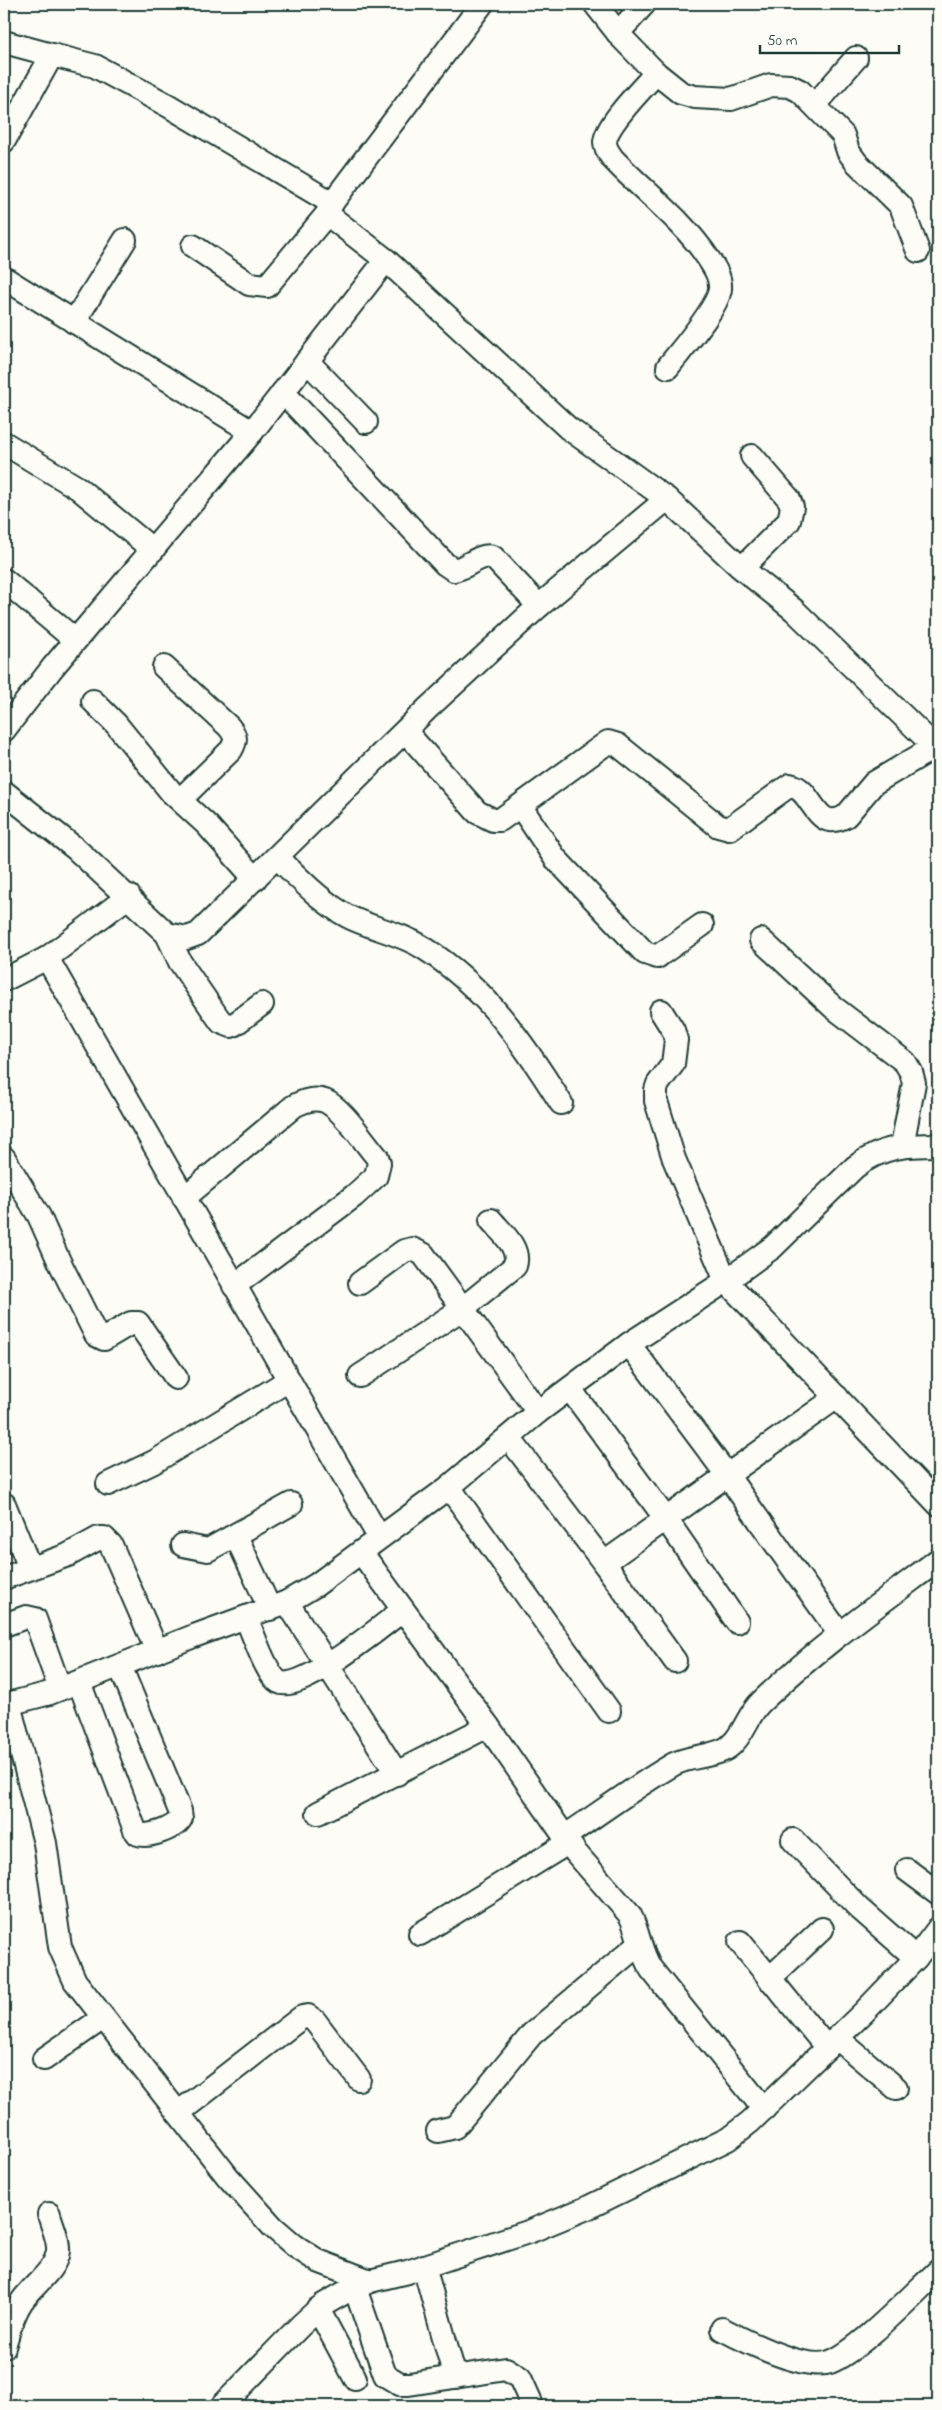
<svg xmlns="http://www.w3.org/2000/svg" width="942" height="2410" font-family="'Indie Flower',sans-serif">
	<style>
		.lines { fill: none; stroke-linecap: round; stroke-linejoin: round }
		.street-casing { stroke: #1f3d34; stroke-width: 26 }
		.street { stroke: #fdfcf7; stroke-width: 22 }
	</style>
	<rect width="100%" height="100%" fill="#fdfcf7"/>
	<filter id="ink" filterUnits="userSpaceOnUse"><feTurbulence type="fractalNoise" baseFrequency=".02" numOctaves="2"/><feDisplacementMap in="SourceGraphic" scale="10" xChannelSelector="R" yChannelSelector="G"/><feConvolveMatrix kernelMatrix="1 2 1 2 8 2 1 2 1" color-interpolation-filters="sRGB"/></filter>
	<g filter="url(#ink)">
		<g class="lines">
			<defs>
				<g id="street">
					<path d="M595,4L621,37L656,73L681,93L695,97L731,99L771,85L790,86L800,91L843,135L848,151L856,162L901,206L918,251"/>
					<path d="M618,33L644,4"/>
					<path d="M4,42L52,55"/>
					<path d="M656,73C643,88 606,124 605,142C605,148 610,155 613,159C645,193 682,219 708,258C714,267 721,277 720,289C718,308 681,350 668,367"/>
					<path d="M815,105L856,58"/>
					<path d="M4,141L52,55L95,66L169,106L332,203"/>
					<path d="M193,246L249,284L267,286L327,214L332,203L482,4"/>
					<path d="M386,260L568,428L667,499L739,566L794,610L935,747"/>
					<path d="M4,278L252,432L53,667L4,730"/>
					<path d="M74,322L125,240"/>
					<path d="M307,361L366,422"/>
					<path d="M283,392L445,564L454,570C468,568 479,553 493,557L539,606"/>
					<path d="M252,432L386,260L327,214"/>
					<path d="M4,443L78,488L153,550"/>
					<path d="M742,568L789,521L792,507L789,499L752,456"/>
					<path d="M4,580L75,640"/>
					<path d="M164,667L229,727C236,736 237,740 231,750L180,800"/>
					<path d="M93,701L116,724L172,793L207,825L255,879"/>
					<path d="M406,732L477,812L493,820H500L608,742L618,745L718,826L729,829L790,785C814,789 814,834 846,816L874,783L938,745"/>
					<path d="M4,792L76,849L167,934L187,938L198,934L428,708L539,606L667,499"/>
					<path d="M521,807L555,858L645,953L657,957L661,954L702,925"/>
					<path d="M277,857C299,878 320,901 347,916C372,929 399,932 424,948C485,987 523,1042 561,1103"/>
					<path d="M167,934L180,962L221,1022L231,1026L235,1024L262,1004"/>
					<path d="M761,940L833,1007L905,1062L911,1072L914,1083L902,1146"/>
					<path d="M47,958L379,1537"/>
					<path d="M4,980L47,958L129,896"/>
					<path d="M661,1011L673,1030L676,1040L673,1064L658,1084L656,1090V1101L674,1159L726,1281L938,1504"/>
					<path d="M4,1158L39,1216L59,1261L96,1335L104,1339L131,1323H138L176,1378"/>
					<path d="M184,1198L294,1106C303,1101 314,1097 325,1101C342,1108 364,1142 377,1157L379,1163L376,1176L354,1196L234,1286"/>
					<path d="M360,1283L404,1251L412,1249L423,1254L538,1412"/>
					<path d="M629,1344L727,1475L839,1633"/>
					<path d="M360,1376L462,1309L515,1266C521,1248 502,1233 491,1220"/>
					<path d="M570,1389L666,1519L737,1622"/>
					<path d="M509,1438L604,1563L675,1661"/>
					<path d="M108,1484L154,1462L289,1380"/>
					<path d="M449,1487L609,1711"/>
					<path d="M4,1504L30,1568"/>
					<path d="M236,1536L270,1609"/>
					<path d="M183,1545L208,1550L291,1504"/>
					<path d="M361,1552L488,1726L576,1853L630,1915C639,1933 640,1952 651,1969L764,2109"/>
					<path d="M604,1563L837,1397"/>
					<path d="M4,1578L68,1555L99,1538H104L111,1545L157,1651"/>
					<path d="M287,1602L397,1774"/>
					<path d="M246,1618C253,1632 266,1675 279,1682C300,1694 383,1625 403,1610"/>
					<path d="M4,1625L26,1617L35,1619L60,1689"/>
					<path d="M79,1682L135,1830L138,1834C148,1838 177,1828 181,1818L180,1811L120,1666"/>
					<path d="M9,1704L45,1843L60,1947L75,1981L228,2177L273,2227L295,2246L318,2261L370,2281"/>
					<path d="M4,1705L50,1693L194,1636L287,1602L316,1585L449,1487L538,1412L629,1344L726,1281L773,1247L855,1167C883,1146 905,1145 938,1145"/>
					<path d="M318,1813L488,1726"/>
					<path d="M564,1837C600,1813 636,1786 674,1764C691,1755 719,1757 731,1745C744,1734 748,1714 761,1702C816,1649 878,1605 938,1560"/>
					<path d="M793,1840L859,1908L916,1958"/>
					<path d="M907,1870L938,1893"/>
					<path d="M420,1934L568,1843"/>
					<path d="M740,1942L827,2048"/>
					<path d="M769,1979L822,1929"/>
					<path d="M837,2038L896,2088"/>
					<path d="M44,2059L103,2018"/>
					<path d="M178,2113L302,2017L308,2016L315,2021L359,2079"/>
					<path d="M438,2131L455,2127L532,2034L639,1944"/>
					<path d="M424,2266L455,2377"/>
					<path d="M355,2288L385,2375L400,2384H409L506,2369L520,2378L530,2400"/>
					<path d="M318,2309L355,2378"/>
					<path d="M722,2329C745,2341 804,2371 830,2362C859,2351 913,2294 938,2271"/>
					<path d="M4,2347C8,2332 13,2314 22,2301C32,2286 56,2270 58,2251C59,2239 52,2226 49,2214"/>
					<path d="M222,2406L301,2325L323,2305L344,2293L370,2281L407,2272L531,2231L587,2208L728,2139L750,2122L864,2012L916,1958L938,1929"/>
				</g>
			</defs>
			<!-- street casing -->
			<use href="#street" class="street-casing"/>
			<!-- street -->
			<use href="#street" class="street"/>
		</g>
	</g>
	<!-- margin -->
	<rect width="942" height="2410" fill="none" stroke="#fdfcf7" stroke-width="20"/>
	<rect x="10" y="10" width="922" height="2390" fill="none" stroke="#1f3d34" stroke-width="2" filter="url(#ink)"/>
	<!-- scale -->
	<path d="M760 45v8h139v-8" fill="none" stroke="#1f3d34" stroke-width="2.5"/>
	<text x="767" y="45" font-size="15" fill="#1f3d34" stroke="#fdfcf7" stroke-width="4" paint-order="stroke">50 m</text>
</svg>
